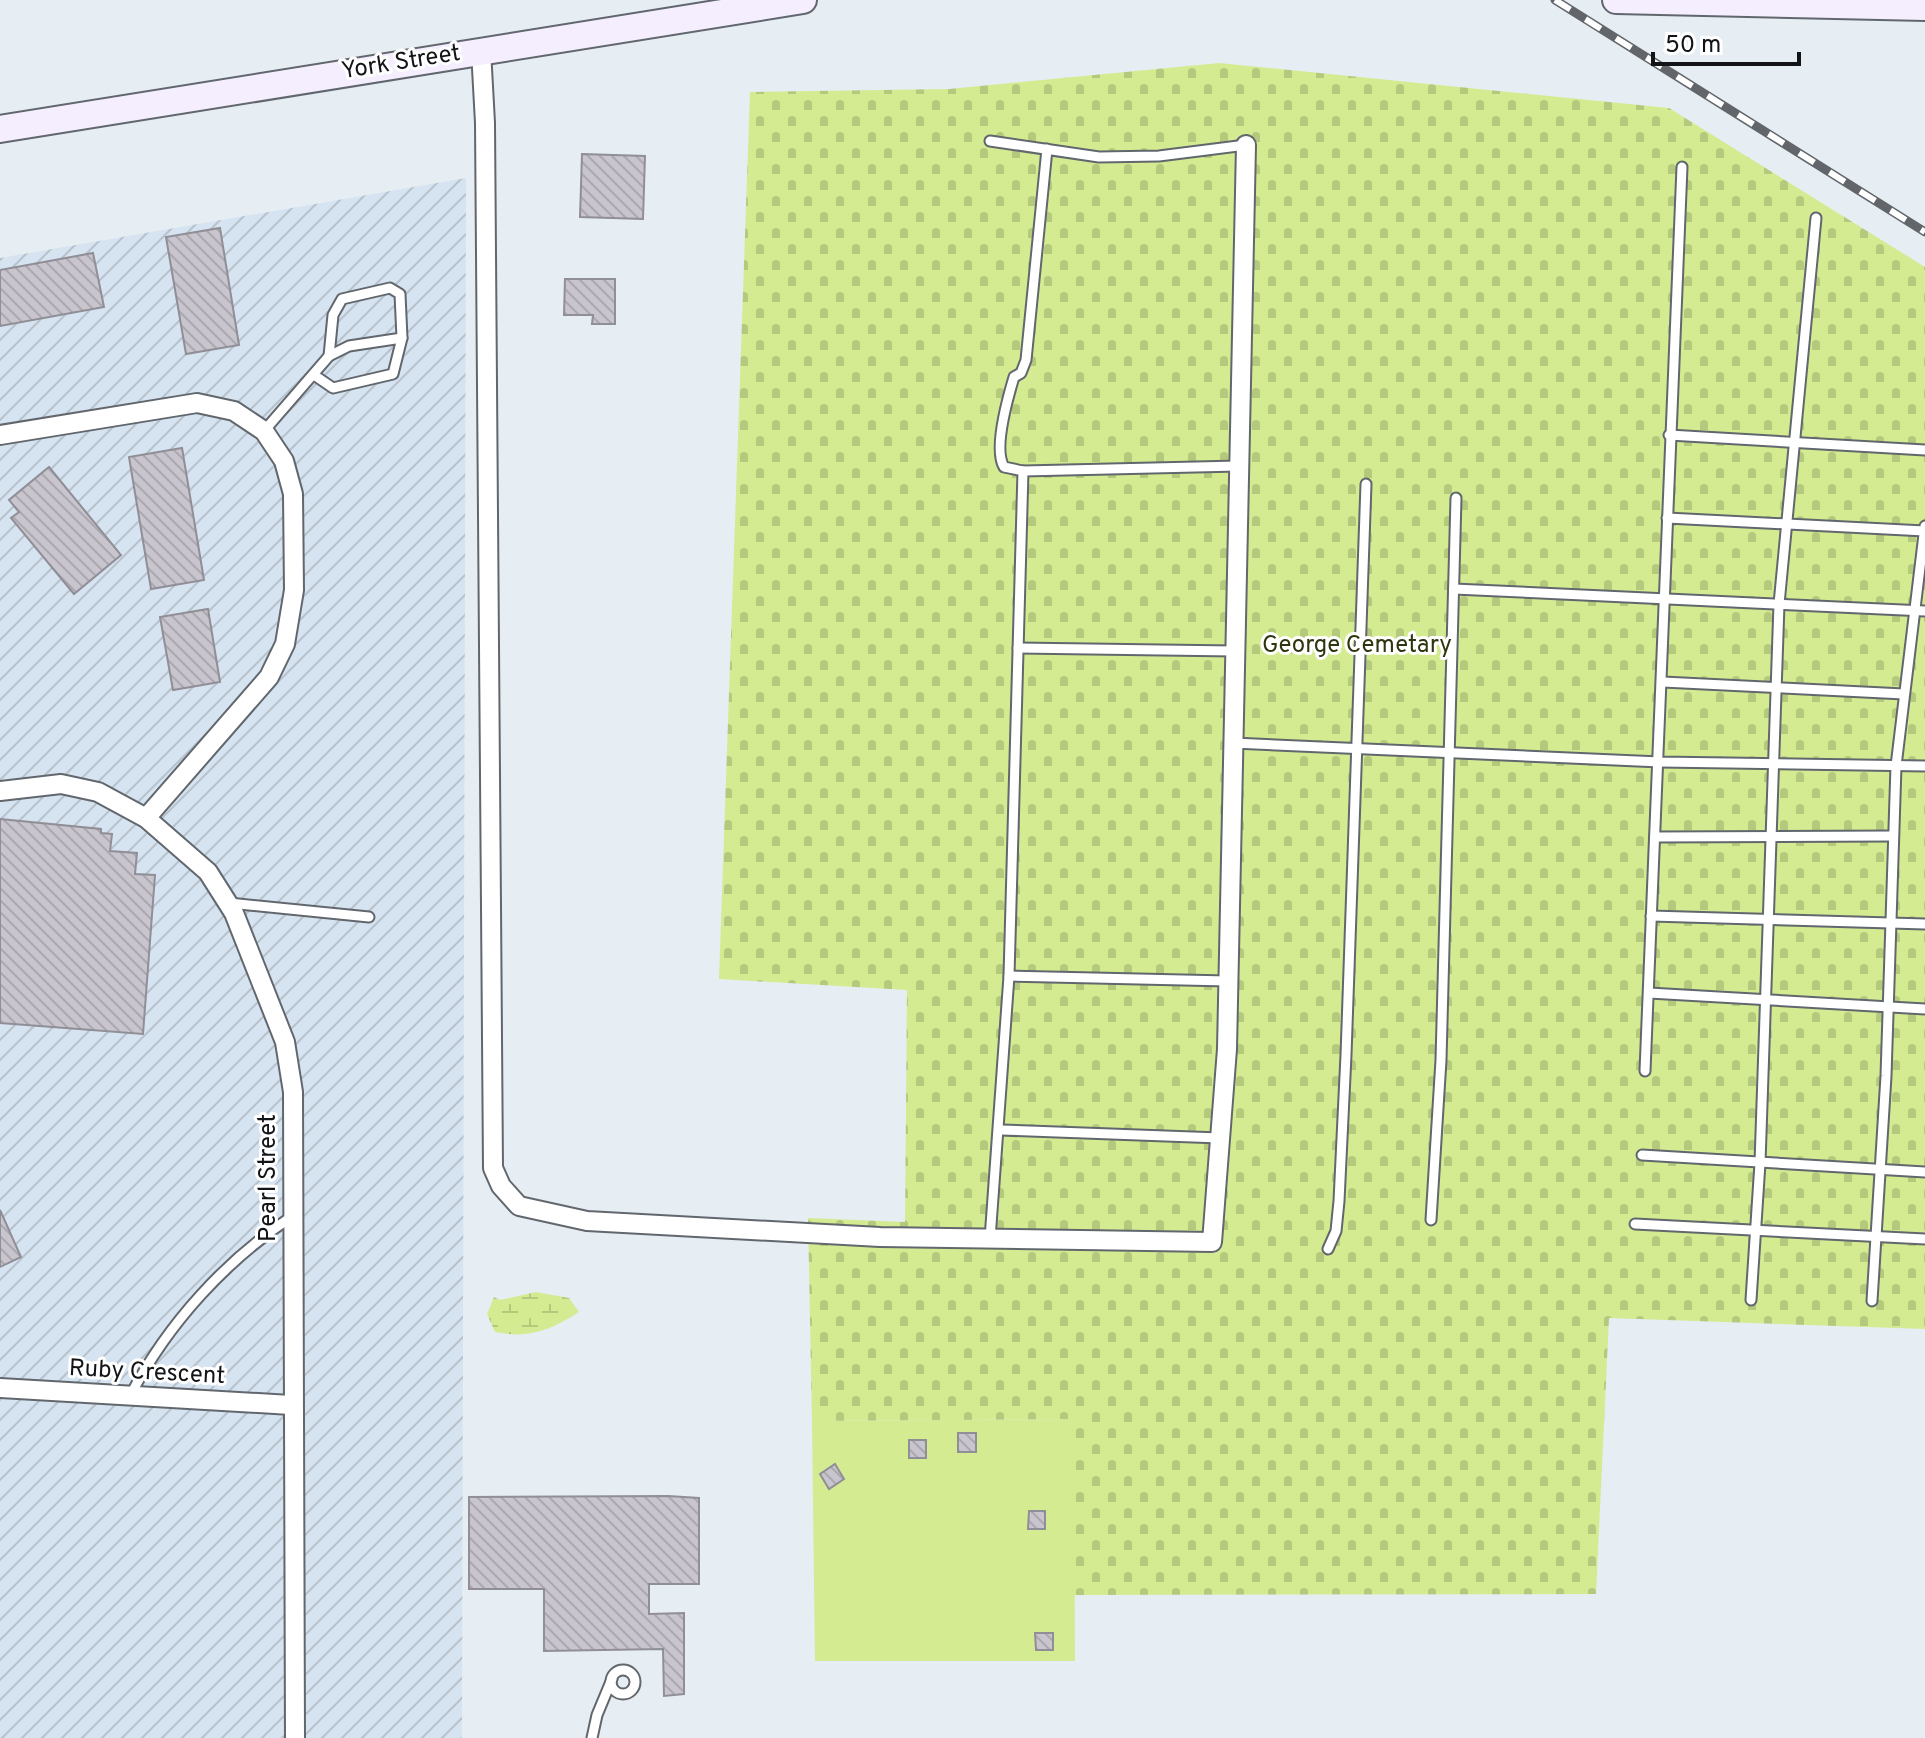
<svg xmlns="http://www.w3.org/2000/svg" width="1925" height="1738" font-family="Overpass,sans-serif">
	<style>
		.industrial { fill: url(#industrial-furrows) }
		.green { fill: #d4eb92 }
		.wetland { fill: url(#wetland-marsh) }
		.cemetery { fill: url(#cemetery-stones) }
		.building { fill: url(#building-back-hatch); stroke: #908e96; stroke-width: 2 }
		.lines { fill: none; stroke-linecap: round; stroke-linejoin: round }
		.service-casing { stroke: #61676d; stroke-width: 13 }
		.minor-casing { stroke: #61676d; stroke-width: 22 }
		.secondary-casing { stroke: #61676d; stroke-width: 30 }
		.service { stroke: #fff; stroke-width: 9 }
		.minor { stroke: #fff; stroke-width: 18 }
		.secondary { stroke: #f4eeff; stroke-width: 26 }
		.rail-casing { stroke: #62666b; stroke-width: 9 }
		.rail { stroke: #fff; stroke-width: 6; stroke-dasharray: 18; stroke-linecap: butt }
		.labels { text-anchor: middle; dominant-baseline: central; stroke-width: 6; stroke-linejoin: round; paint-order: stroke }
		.street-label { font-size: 24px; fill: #121417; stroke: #fff }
		.park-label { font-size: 24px; fill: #2e360f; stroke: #fff }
	</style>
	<defs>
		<pattern id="industrial-furrows" width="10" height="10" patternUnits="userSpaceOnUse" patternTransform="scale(2)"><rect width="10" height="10" fill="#d6e3f0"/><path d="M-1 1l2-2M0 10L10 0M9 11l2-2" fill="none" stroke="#b7c2cd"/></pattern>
		<pattern id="wetland-marsh" width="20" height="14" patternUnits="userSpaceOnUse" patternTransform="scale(2)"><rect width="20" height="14" fill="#d4eb92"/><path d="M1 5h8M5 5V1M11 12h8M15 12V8" fill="none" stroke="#b5c97d"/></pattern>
		<pattern id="cemetery-stones" width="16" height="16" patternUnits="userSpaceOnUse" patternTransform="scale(2)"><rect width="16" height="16" fill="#d4eb92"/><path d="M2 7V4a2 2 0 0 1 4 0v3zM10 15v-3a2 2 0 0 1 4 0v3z" fill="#b5c97d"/></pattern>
		<pattern id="building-back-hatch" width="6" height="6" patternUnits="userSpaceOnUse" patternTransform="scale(2)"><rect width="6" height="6" fill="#c8c5ce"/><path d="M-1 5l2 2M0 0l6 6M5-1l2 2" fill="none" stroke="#aba8b0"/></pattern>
	</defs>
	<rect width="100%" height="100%" fill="#e6eef4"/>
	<!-- industrial -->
	<path class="industrial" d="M466,178L462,1738H0V258Z"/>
	<!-- green -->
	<path class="green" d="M1074,1419L1075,1661H815L812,1421Z"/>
	<!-- wetland -->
	<path class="wetland" d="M536,1292L569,1298L579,1312C551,1330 528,1339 495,1332L487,1314L494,1297L500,1300Z"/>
	<!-- cemetery -->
	<path class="cemetery" d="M1219,63L1669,108L1925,267V1329L1609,1318L1596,1594L1074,1595L1073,1419L812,1421L808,1218L905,1222L907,990L719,979L750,92L949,89Z"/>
	<!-- building -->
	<g class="building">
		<path d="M582,154L645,156L643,219L580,217Z"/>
		<path d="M220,228L239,345L186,354L166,237Z"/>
		<path d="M93,253L104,307L0,326V270Z"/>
		<path d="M565,279H615V324H592L593,315H564Z"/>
		<path d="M182,448L204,580L151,589L129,457Z"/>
		<path d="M49,467L121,555L74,594L11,518L19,512L9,500Z"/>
		<path d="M208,609L220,682L173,690L160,617Z"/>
		<path d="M0,819L101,829V833L112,834L110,851L137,853L135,874L155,875L143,1034L0,1023Z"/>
		<path d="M0,1210L21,1257L0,1267Z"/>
		<rect x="958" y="1433" width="18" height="19"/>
		<rect x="909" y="1440" width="17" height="18"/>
		<path d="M835,1464L844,1479L829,1489L820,1474Z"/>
		<path d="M668,1496L699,1498V1584H649V1614L684,1613V1694L664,1696L663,1649L544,1651V1589H469V1497Z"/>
		<path d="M1029,1511H1045V1529H1028Z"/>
		<path d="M1035,1633H1053V1650H1036Z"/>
	</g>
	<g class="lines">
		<defs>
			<g id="service">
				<path d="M990,141L1099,157L1159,156L1246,145"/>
				<path d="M314,375L333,388L393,374L402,338L400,294L390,288L342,299L333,315L329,356"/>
				<path d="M264,431L329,356L349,346L402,338"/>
				<path d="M1669,435L1925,450"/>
				<path d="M1023,471L1239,466"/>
				<path d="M1667,518L1925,531"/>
				<path d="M1454,589L1925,611"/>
				<path d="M1018,648L1234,651"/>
				<path d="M1663,682L1904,694"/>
				<path d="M1233,743L1660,762L1925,766"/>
				<path d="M1655,837L1893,836"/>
				<path d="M229,903L369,917"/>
				<path d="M1651,916L1925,924"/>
				<path d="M1009,976L1228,981"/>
				<path d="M1649,993L1925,1009"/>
				<path d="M1645,1071L1682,167"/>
				<path d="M1001,1130L1220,1138"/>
				<path d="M1642,1155L1925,1172"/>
				<path d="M1431,1220L1441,1060L1456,498"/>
				<path d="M1635,1224L1925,1239"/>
				<path d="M990,1239L1009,976L1023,471L1004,467C993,449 1008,397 1014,377L1021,373L1026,360L1047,149"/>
				<path d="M1328,1249L1336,1231L1339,1201L1346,1055L1366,484"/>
				<path d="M1751,1300L1760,1163L1779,604L1816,218"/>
				<path d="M1872,1301L1886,1076L1896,766L1925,526"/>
				<path d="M130,1396C168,1323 226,1260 294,1215"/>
				<circle cx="623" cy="1682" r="12"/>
				<path d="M592,1738L597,1715L612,1679"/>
			</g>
			<g id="minor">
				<path d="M481,50L485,123L493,1168L501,1186L519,1206L587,1221L880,1237L1212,1242L1227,1049L1246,145"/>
				<path d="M0,435L197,403L234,411L264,431L284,461L293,494L294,590L285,644L269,677L146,818"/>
				<path d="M0,791L61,784L98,792L146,818L208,872L234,913L285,1042L293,1092L295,1738"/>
				<path d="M0,1388L291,1405"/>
			</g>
			<g id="secondary">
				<path d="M1616,0L1925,7"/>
				<path d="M0,129L803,0"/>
			</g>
		</defs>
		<!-- service casing -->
		<use href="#service" class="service-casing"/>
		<!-- minor casing -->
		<use href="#minor" class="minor-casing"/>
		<!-- secondary casing -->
		<use href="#secondary" class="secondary-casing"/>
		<!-- service -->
		<use href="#service" class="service"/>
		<!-- minor -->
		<use href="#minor" class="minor"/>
		<!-- secondary -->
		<use href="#secondary" class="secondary"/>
		<defs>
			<path id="rail" d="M1555,0L1925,232"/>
		</defs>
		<!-- rail casing -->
		<use href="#rail" class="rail-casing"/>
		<!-- rail -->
		<use href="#rail" class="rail"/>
	</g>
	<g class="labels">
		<!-- street labels -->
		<g class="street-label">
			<text transform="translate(401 63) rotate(-9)">York Street</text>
			<text transform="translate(269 1178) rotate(-90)">Pearl Street</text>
			<text transform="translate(147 1373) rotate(3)">Ruby Crescent</text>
		</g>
		<!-- park labels -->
		<g class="park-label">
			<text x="1357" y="646">George Cemetary</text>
		</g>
	</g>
	<!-- scale -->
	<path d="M1653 52v12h146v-12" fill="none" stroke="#121417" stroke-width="4"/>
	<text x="1665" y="52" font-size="24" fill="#121417" stroke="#ffffff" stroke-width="6" paint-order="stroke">50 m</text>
</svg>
